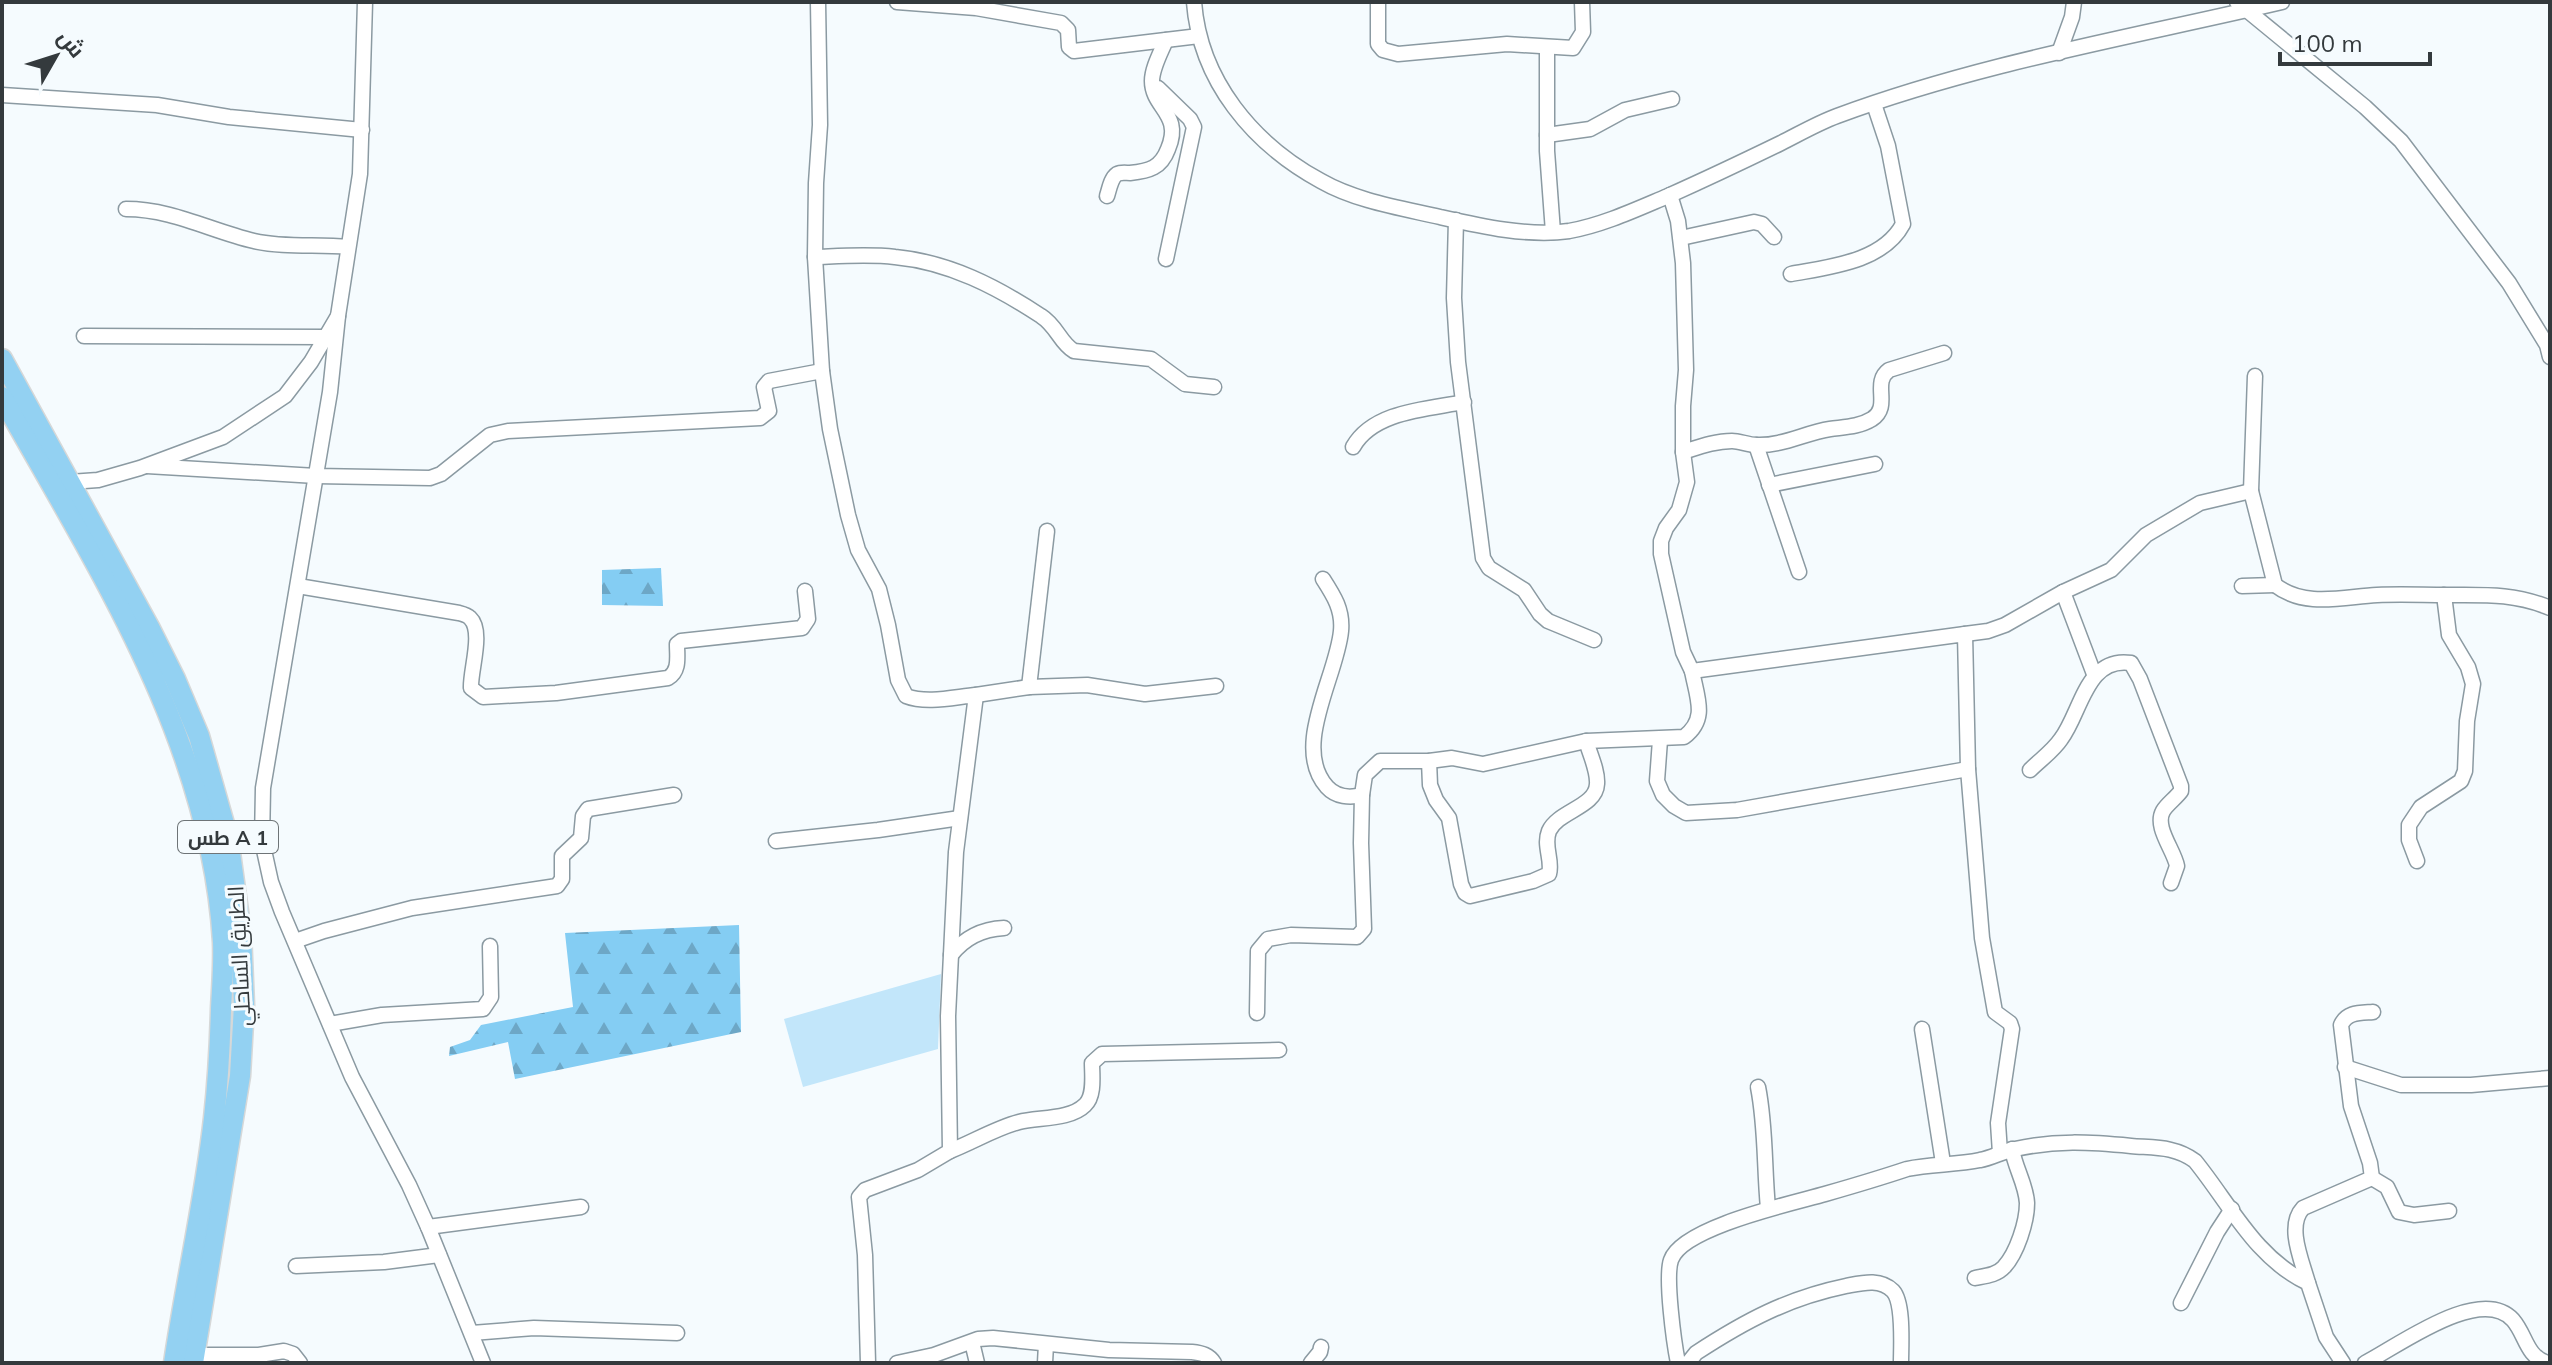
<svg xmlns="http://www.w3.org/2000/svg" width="2552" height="1365" font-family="Mulish,Cairo,sans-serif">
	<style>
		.grass { fill: #c2e6fa }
		.forest { fill: url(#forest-firs) }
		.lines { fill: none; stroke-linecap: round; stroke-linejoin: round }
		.minor-casing { stroke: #8b9aa2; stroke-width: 17 }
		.highway-casing { stroke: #d6d8d8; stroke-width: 23 }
		.minor { stroke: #fff; stroke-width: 14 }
		.highway { stroke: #93d1f2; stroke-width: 20 }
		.labels { text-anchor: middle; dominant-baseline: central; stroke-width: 6; stroke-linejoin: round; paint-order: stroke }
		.shield { fill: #f5fbfe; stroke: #6e7477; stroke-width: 2 }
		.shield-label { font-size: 20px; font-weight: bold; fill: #343a3d }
		.street-label { font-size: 22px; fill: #343a3d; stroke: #f5fbfe }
	</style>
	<defs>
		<pattern id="forest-firs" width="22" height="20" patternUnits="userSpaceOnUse" patternTransform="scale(2)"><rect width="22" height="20" fill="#84cdf3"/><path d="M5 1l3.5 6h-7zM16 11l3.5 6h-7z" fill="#6da7c6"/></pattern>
	</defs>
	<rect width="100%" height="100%" fill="#f5fbfe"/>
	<!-- grass -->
	<path class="grass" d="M941,974L938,1049L803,1087L784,1019Z"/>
	<!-- forest -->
	<g class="forest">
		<path d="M661,568L663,606L602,605V570Z"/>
		<path d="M739,925L741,1032L515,1079L508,1042L449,1056L450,1047L470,1040L481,1025L573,1007L565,933Z"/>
	</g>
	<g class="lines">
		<defs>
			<g id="minor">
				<path d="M818,2L820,125L816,183L815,257L822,371L830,429L848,515L858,550L879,589L888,625L898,680L906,696C927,704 954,697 976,695L956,852L948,1016L950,1151L918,1170L865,1190L859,1197L865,1255L868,1363"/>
				<path d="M897,2L976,8L1061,23L1068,30L1069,47L1074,51L1199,36"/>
				<path d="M1194,2C1200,81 1253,144 1321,181C1356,201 1401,208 1440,217C1480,226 1528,237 1569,231C1603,225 1637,209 1668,196C1706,179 1744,161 1781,143C1799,134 1818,123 1837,116C1980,63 2133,37 2282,2"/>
				<path d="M1378,2V44L1383,50L1398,54L1507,44L1573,48L1583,32L1582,2"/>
				<path d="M2237,2L2365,107L2401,141L2509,283L2547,345L2550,357"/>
				<path d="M1547,48V151L1553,232"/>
				<path d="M2059,53L2072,17L2074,2"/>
				<path d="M1158,88L1190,119L1194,127L1166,259"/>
				<path d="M2,95L157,105L229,117L362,130"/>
				<path d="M1547,135L1590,129L1625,110L1672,99"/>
				<path d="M1670,195L1678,221L1683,263L1686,370L1683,406V452L1687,482L1679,510L1666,528L1661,541V554L1683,652L1692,671L1965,634L1968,769L1982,938L1995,1012L2010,1023L2012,1029L1998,1123L2000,1153"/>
				<path d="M1107,196C1109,190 1111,178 1117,174C1121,172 1126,173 1130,173C1149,171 1161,168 1168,149C1183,114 1152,108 1152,81C1152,68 1161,52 1166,40"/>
				<path d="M126,209C172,209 211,231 254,241C285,248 317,244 348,247"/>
				<path d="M1456,220L1454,298L1458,362L1483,558L1489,568L1524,590L1540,614L1548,621L1594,640"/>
				<path d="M1681,238L1754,222L1762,224L1774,237"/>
				<path d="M815,257C842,256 869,254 895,257C949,262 997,287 1041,316C1057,326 1060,343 1074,351L1151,359L1185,384L1214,387"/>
				<path d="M1791,274C1829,267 1883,262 1903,224L1888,146L1874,104"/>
				<path d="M338,316L330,392L263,788L262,841L271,882L282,912L352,1077L409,1185L428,1227L483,1363"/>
				<path d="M84,336L326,337"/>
				<path d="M2255,376L2251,491L2275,585C2305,608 2342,597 2377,595C2400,594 2423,595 2446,595C2484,595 2514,593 2550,608"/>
				<path d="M1756,445L1799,572"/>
				<path d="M1353,447C1373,411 1428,409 1464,402"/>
				<path d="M1683,452C1699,447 1715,441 1732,441C1740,441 1748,445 1757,445C1782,446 1805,433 1830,429C1844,427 1859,427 1872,419C1892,406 1871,383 1889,370L1944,353"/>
				<path d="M147,466L316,476L430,478L441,474L490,435L508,431L760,418L769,411L764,387L769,381L822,371"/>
				<path d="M70,482L98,480L140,468L223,437L285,396L311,362L338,316L360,174L365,2"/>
				<path d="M1769,485L1875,464"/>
				<path d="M1323,579C1334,596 1343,610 1341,631C1337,676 1291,747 1327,787C1336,797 1350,798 1362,795"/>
				<path d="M298,586L459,613C463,614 467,615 470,618C484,631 470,671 471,688L483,697L556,693L668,678C680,671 677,657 677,644L681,641L802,628L808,619L805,591"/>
				<path d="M2242,586L2275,585"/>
				<path d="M2063,592L2094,674"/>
				<path d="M1965,634L1988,631L2005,625L2063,592L2111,570L2146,535L2200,503L2251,491"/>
				<path d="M1029,687L1047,531"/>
				<path d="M976,695L1029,687L1087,685L1145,694L1216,686"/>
				<path d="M1660,740L1657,781L1663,795L1674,806L1686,813L1737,810L1968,769"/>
				<path d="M1429,761L1430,785L1436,800L1449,818L1461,884L1465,893L1470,896L1533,881L1549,874C1553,860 1543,846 1549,831C1558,811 1596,807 1597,784C1598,771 1590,754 1586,741"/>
				<path d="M2030,770C2040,760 2053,751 2061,739C2081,713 2086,656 2131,663L2140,679L2181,786V791C2176,798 2167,804 2163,811C2154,827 2174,850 2177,866L2171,883"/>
				<path d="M228,838L262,841"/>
				<path d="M776,841L878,830L960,818"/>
				<path d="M2417,861L2409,840V825L2421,807L2461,781L2465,771L2467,721L2473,684L2468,667L2449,635L2444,595"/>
				<path d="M295,941L324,931L412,908L557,886L562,879V856L581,838L583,816L588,809L674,795"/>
				<path d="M951,955C965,937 982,929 1004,928"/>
				<path d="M1257,1013L1258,951L1268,939L1291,935L1357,937L1364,929L1361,843L1362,795L1365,775L1380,761H1429L1452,758L1483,764L1586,741L1684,737C1708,719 1697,698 1692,671"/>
				<path d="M330,1024L382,1015L483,1009L491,997L490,946"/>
				<path d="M1922,1029L1943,1163"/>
				<path d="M2345,1067L2401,1085H2471L2550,1078"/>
				<path d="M1758,1087C1766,1127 1764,1167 1768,1208"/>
				<path d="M950,1151C973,1142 996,1128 1019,1122C1039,1117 1070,1120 1085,1105C1095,1096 1092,1075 1092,1063L1102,1054L1279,1050"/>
				<path d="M2372,1178L2387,1187L2399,1212L2414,1215L2449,1211"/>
				<path d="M428,1227L581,1207"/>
				<path d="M296,1266L384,1262L439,1255"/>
				<path d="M1975,1278C1985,1276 1997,1275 2004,1267C2017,1253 2027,1222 2027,1203C2026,1184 2015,1168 2012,1149"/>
				<path d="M2308,1283C2302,1261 2286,1226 2303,1208L2372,1178L2370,1163L2351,1106L2341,1025C2347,1012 2359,1013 2373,1012"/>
				<path d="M2181,1303L2217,1232L2232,1209"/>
				<path d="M472,1333L534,1328L677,1333"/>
				<path d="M972,1342L977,1363"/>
				<path d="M194,1355H259L284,1351L293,1354L300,1363"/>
				<path d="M897,1363L934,1355L978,1339L993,1338L1109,1350L1192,1352C1202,1353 1209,1355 1214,1363"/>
				<path d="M1045,1363L1046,1344"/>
				<path d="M1311,1363L1320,1352L1321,1347"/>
				<path d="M1678,1363C1674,1343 1665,1277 1671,1260C1682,1227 1794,1203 1825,1194C1853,1186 1880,1178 1907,1169C1931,1164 1956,1165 1980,1160C1992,1158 2003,1151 2015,1149C2056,1140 2089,1142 2131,1146C2154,1148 2175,1146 2195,1161C2230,1204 2255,1258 2308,1283L2326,1337L2343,1363"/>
				<path d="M1688,1363L1696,1353C1745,1321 1788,1298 1846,1286C1862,1283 1880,1278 1893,1291C1904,1303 1901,1346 1901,1363"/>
				<path d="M2365,1363C2397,1347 2480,1284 2513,1320C2526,1335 2526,1356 2547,1363"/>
			</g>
			<g id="highway">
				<path d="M2,359L149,627L175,679L199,736L228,838L241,933L244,1005L240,1076L193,1363"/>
				<path d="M2,397C98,569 211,740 223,942C224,964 222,987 221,1009C220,1045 218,1082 214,1118C205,1200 186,1281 174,1363"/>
			</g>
		</defs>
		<!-- minor casing -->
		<use href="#minor" class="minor-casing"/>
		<!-- highway casing -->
		<use href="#highway" class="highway-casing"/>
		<!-- minor -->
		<use href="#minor" class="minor"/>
		<!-- highway -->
		<use href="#highway" class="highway"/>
	</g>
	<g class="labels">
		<!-- shield labels -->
		<rect class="shield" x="178" y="821" width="100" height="32" rx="6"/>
		<g class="shield-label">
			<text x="228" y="837">طس A 1</text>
		</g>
		<!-- street labels -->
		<g class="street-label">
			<text transform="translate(239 956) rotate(-93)">الطريق الساحلي</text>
		</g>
	</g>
	<!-- border -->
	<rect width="2552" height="1365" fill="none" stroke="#343a3d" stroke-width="8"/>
	<!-- north arrow -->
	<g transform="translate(56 56) rotate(51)" stroke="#f5fbfe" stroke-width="6" paint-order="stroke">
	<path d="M0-6L14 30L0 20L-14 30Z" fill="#343a3d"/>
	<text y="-12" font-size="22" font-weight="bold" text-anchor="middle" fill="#343a3d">ش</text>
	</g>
	<!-- scale -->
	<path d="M2280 52v12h150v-12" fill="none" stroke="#343a3d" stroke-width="4"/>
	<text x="2292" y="52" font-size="24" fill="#343a3d" stroke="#f5fbfe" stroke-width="6" paint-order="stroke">100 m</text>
</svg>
